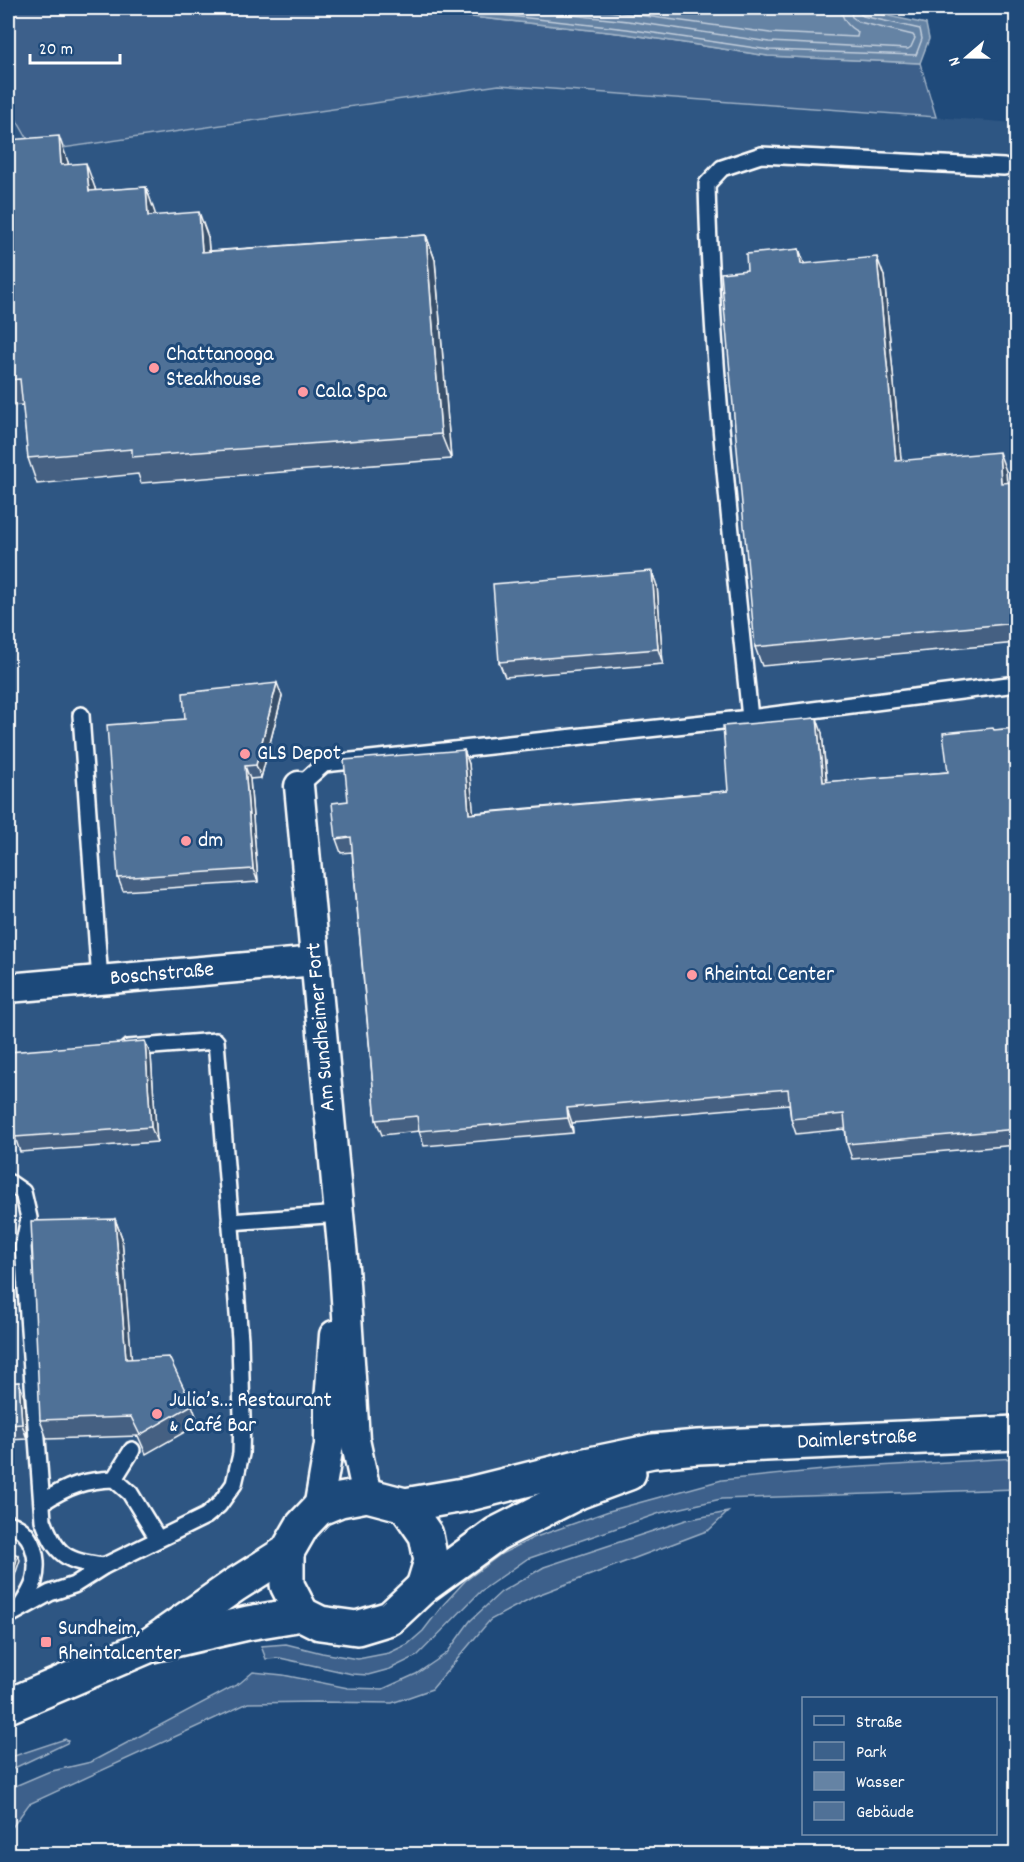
<svg xmlns="http://www.w3.org/2000/svg" width="1024" height="1862" font-family="Dekko,sans-serif">
	<style>
		.built { fill: #2e5683 }
		.green { fill: #3c618b; stroke: #9eb0c5; stroke-width: 1.5 }
		.water { fill: #6583a4; stroke: #a3b5c8; stroke-width: 1.5 }
		.lines { fill: none; stroke-linecap: round; stroke-linejoin: round }
		.shore { stroke: #c1cddb; stroke-width: 1.5 }
		.service-casing { stroke: #fff; stroke-width: 20 }
		.minor-casing { stroke: #fff; stroke-width: 33 }
		.primary-casing { stroke: #fff; stroke-width: 38 }
		.service { stroke: #1f4a7a; stroke-width: 15 }
		.minor { stroke: #1f4a7a; stroke-width: 28 }
		.primary { stroke: #1f4a7a; stroke-width: 33 }
		.wall { fill: #456182; stroke: #fff; stroke-width: 1.5 }
		.shaded-wall { fill: #384f6a; stroke: #fff; stroke-width: 1.5 }
		.building { fill: #507197; stroke: #fff; stroke-width: 1.5 }
		.poi-dot { fill: #ff9aa2; stroke: #1f4a7a; stroke-width: 2 }
		.labels { text-anchor: middle; dominant-baseline: central; stroke-width: 6; stroke-linejoin: round; paint-order: stroke }
		.poi-label { font-size: 22px; fill: #fff; stroke: #1f4a7a; text-anchor: start }
		.street-label { font-size: 22px; fill: #fff; stroke: #1f4a7a }
	</style>
	<rect width="100%" height="100%" fill="#1f4a7a"/>
	<filter id="ink" filterUnits="userSpaceOnUse"><feTurbulence type="fractalNoise" baseFrequency=".0167" numOctaves="2"/><feDisplacementMap in="SourceGraphic" scale="12" xChannelSelector="R" yChannelSelector="G"/><feConvolveMatrix kernelMatrix="1 2 1 2 8 2 1 2 1" color-interpolation-filters="sRGB"/></filter>
	<g filter="url(#ink)">
		<!-- built -->
		<path class="built" d="M499,85L1016,123V1411L642,1440L583,1450L454,1478L346,1516L268,1551L8,1704V105L35,152Z"/>
		<!-- green -->
		<g class="green">
			<path d="M8,8H419L437,13L626,34L768,56L920,63L936,117L499,85L35,152L8,105Z"/>
			<path d="M1016,1458V1489L721,1499L660,1513L527,1559L481,1591L417,1656L390,1669L368,1675L352,1674L280,1658L266,1659L261,1646L286,1644L322,1653L358,1659L389,1653L408,1644L423,1631L443,1605L465,1581L501,1554L533,1538L609,1511L722,1480L844,1468Z"/>
			<path d="M728,1512L709,1530L535,1596L490,1620L432,1689L392,1703L316,1702L248,1703L29,1804L8,1833V1789L48,1772L91,1762L240,1683L253,1672L283,1675L348,1688L383,1689L416,1674L447,1653L470,1621L501,1592L544,1567L686,1520Z"/>
			<path d="M65,1739L68,1741L67,1743L8,1771V1758Z"/>
		</g>
		<!-- water -->
		<path class="water" d="M419,8H851L926,24L929,39L920,63L768,56L626,34L437,13Z"/>
		<g class="lines">
			<!-- shore -->
			<g class="shore">
				<path d="M438,8L627,29L769,50L916,55L922,39L920,29L863,16L859,13L858,8"/>
				<path d="M506,8L628,21L769,42L908,49L911,47L915,38L913,35L859,22L852,17L850,8"/>
				<path d="M587,8L770,33L857,37L858,32C848,27 842,20 841,8"/>
			</g>
			<defs>
				<g id="service">
					<path d="M81,715L100,981"/>
					<path d="M750,718C732,541 711,363 707,184L722,168L761,155L1004,167"/>
					<path d="M299,786L324,764L750,718L1016,684"/>
					<path d="M8,1183H10L23,1192L29,1218L23,1247L43,1520C56,1555 66,1562 104,1566"/>
					<path d="M230,1222L340,1214"/>
					<path d="M114,1479L132,1450"/>
					<path d="M43,1502C67,1486 85,1480 114,1479L130,1493L158,1539"/>
					<path d="M8,1523C33,1530 40,1558 34,1582C31,1591 25,1600 20,1608"/>
					<path d="M8,1616L50,1593L74,1585L104,1566L206,1516L219,1505L234,1484L241,1454L242,1418L240,1339L216,1041L128,1048"/>
				</g>
				<g id="minor">
					<path d="M299,786L344,1268L355,1440L367,1495"/>
					<path d="M8,988L316,961"/>
					<path d="M318,1509L329,1445V1402L334,1335"/>
				</g>
				<g id="primary">
					<path d="M405,1505L426,1535L431,1561L423,1587"/>
					<path d="M287,1552V1585L302,1614"/>
					<path d="M148,1646L235,1585L287,1552L302,1526L318,1509L340,1500L367,1495L405,1505L469,1494L581,1466L653,1451L698,1447L1016,1433"/>
					<path d="M8,1706L148,1646L248,1623L302,1614L320,1623L357,1628L390,1618L423,1587L496,1534L578,1492L629,1473"/>
				</g>
			</defs>
			<!-- service casing -->
			<use href="#service" class="service-casing"/>
			<!-- minor casing -->
			<use href="#minor" class="minor-casing"/>
			<!-- primary casing -->
			<use href="#primary" class="primary-casing"/>
			<!-- service -->
			<use href="#service" class="service"/>
			<!-- minor -->
			<use href="#minor" class="minor"/>
			<!-- primary -->
			<use href="#primary" class="primary"/>
		</g>
		<!-- wall -->
		<g class="wall">
			<path d="M8,140L68,162V164L95,188L96,191L146,187L155,215L208,237L209,251L426,235L435,260L451,459L141,483L138,474L37,484L28,458L23,405L8,406Z"/>
			<path d="M799,249L804,264L884,276L901,461L1006,471L1007,483L1017,482V643L762,666L755,647L747,270Z"/>
			<path d="M657,586L663,664L505,677L499,662Z"/>
			<path d="M282,696L261,778L250,779L258,882L123,891L118,878Z"/>
			<path d="M1017,728V1145L852,1159L847,1144L845,1129L796,1134L791,1119L789,1104L572,1123L573,1133L424,1146L419,1131L382,1135L376,1120L352,852L341,853L336,839L348,801L464,750L469,764L473,813L728,791L822,733L827,782L948,772L994,730Z"/>
			<path d="M151,1056L157,1142L20,1152L15,1137Z"/>
			<path d="M115,1219L122,1238L131,1358L192,1405L199,1424L146,1454L138,1436L47,1439L40,1420Z"/>
			<path d="M19,1382L24,1397L27,1439L8,1440V1383Z"/>
		</g>
		<!-- shaded-wall -->
		<g class="shaded-wall">
			<path d="M59,136L68,162L70,190L61,165Z"/>
			<path d="M86,163L95,188L98,217L89,191Z"/>
			<path d="M146,187L155,213L157,241L148,216Z"/>
			<path d="M199,212L208,237L211,277L202,252Z"/>
			<path d="M426,235L435,260L451,459L441,434Z"/>
			<path d="M799,249L806,268L801,264Z"/>
			<path d="M877,257L884,276L903,480L896,461Z"/>
			<path d="M999,452L1006,471L1008,502L1001,483Z"/>
			<path d="M652,571L657,586L663,664L658,649Z"/>
			<path d="M277,683L282,696L261,778L256,765Z"/>
			<path d="M817,718L822,733L828,797L823,782Z"/>
			<path d="M464,750L469,764L475,828L469,814Z"/>
			<path d="M245,766L250,779L258,882L253,869Z"/>
			<path d="M145,1041L151,1056L157,1142L151,1127Z"/>
			<path d="M567,1108L572,1123L573,1133L568,1118Z"/>
			<path d="M115,1219L122,1238L133,1378L126,1359Z"/>
			<path d="M19,1382L24,1397L27,1439L22,1424Z"/>
			<path d="M8,1442L10,1477L8,1470Z"/>
			<path d="M18,1555L20,1560L15,1575L8,1581V1575Z"/>
		</g>
		<!-- building -->
		<g class="building">
			<path d="M59,136L61,165L86,163L89,191L146,187L148,216L199,212L202,252L426,235L441,434L132,457V449L28,458L20,379L8,380V140Z"/>
			<path d="M799,249L801,264L877,257L896,461L999,452L1001,483L1017,482V623L755,647L721,273L747,270L746,254Z"/>
			<path d="M652,571L658,649L499,662L493,584Z"/>
			<path d="M277,683L256,765L245,766L253,869L118,878L107,725L185,719L183,693Z"/>
			<path d="M817,718L823,782L948,772L943,733L993,728L994,730L1017,728V1129L847,1144L844,1114L791,1119L788,1089L567,1108L568,1118L419,1131L417,1116L376,1120L351,837L336,839L332,803L348,801L344,760L464,750L469,814L728,791L723,726Z"/>
			<path d="M145,1041L151,1127L15,1137L8,1052Z"/>
			<path d="M115,1219L126,1359L169,1357L192,1405L140,1435L131,1417L40,1420L31,1221Z"/>
			<path d="M19,1382L22,1424L8,1425V1383Z"/>
			<path d="M8,1551L18,1555L14,1570L8,1575Z"/>
		</g>
	</g>
	<!-- markers -->
	<g class="poi-dot">
		<circle cx="154" cy="368" r="6"/>
		<circle cx="303" cy="392" r="6"/>
		<circle cx="245" cy="754" r="6"/>
		<circle cx="186" cy="841" r="6"/>
		<circle cx="692" cy="975" r="6"/>
		<circle cx="157" cy="1414" r="6"/>
		<rect x="40" y="1636" width="12" height="12" rx="3"/>
	</g>
	<g class="labels">
		<!-- poi labels -->
		<g class="poi-label">
			<text x="166" y="355">Chattanooga<tspan x="166" dy="25">Steakhouse</tspan></text>
			<text x="315" y="392">Cala Spa</text>
			<text x="257" y="754">GLS Depot</text>
			<text x="198" y="841">dm</text>
			<text x="704" y="975">Rheintal Center</text>
			<text x="169" y="1401">Julia’s… Restaurant<tspan x="169" dy="25">&amp; Café Bar</tspan></text>
			<text x="58" y="1629">Sundheim,<tspan x="58" dy="25">Rheintalcenter</tspan></text>
		</g>
		<!-- street labels -->
		<g class="street-label">
			<text transform="translate(162 975) rotate(-5)">Boschstraße</text>
			<text transform="translate(322 1027) rotate(-95)">Am Sundheimer Fort</text>
			<text transform="translate(857 1440) rotate(-3)">Daimlerstraße</text>
		</g>
	</g>
	<!-- margin -->
	<rect width="1024" height="1862" fill="none" stroke="#1f4a7a" stroke-width="30"/>
	<rect x="15" y="15" width="994" height="1832" fill="none" stroke="#fff" stroke-width="2" filter="url(#ink)"/>
	<!-- legend -->
	<rect x="802" y="1697" width="195" height="138" fill="#1f4a7a" stroke="#7992af" stroke-width="1.5"/>
	<rect x="814" y="1716" width="30" height="9" fill="#1f4a7a" stroke="#7992af" stroke-width="1.5"/>
	<text x="856" y="1727" font-size="18" fill="#ffffff">Straße</text>
	<rect x="814" y="1742" width="30" height="18" fill="#3c618b" stroke="#7992af" stroke-width="1.5"/>
	<text x="856" y="1757" font-size="18" fill="#ffffff">Park</text>
	<rect x="814" y="1772" width="30" height="18" fill="#6583a4" stroke="#7992af" stroke-width="1.5"/>
	<text x="856" y="1787" font-size="18" fill="#ffffff">Wasser</text>
	<rect x="814" y="1802" width="30" height="18" fill="#507197" stroke="#7992af" stroke-width="1.5"/>
	<text x="856" y="1817" font-size="18" fill="#ffffff">Gebäude</text>
	<!-- north arrow -->
	<g transform="translate(967 57) rotate(250)" stroke="#1f4a7a" stroke-width="4.5" paint-order="stroke">
	<path d="M0-4.5L10 22L0 15L-10 22Z" fill="#ffffff"/>
	<text y="-9" font-size="16" font-weight="bold" text-anchor="middle" fill="#ffffff">N</text>
	</g>
	<!-- scale -->
	<path d="M30 54v9h90v-9" fill="none" stroke="#ffffff" stroke-width="3"/>
	<text x="39" y="54" font-size="18" fill="#ffffff" stroke="#1f4a7a" stroke-width="4.5" paint-order="stroke">20 m</text>
</svg>
